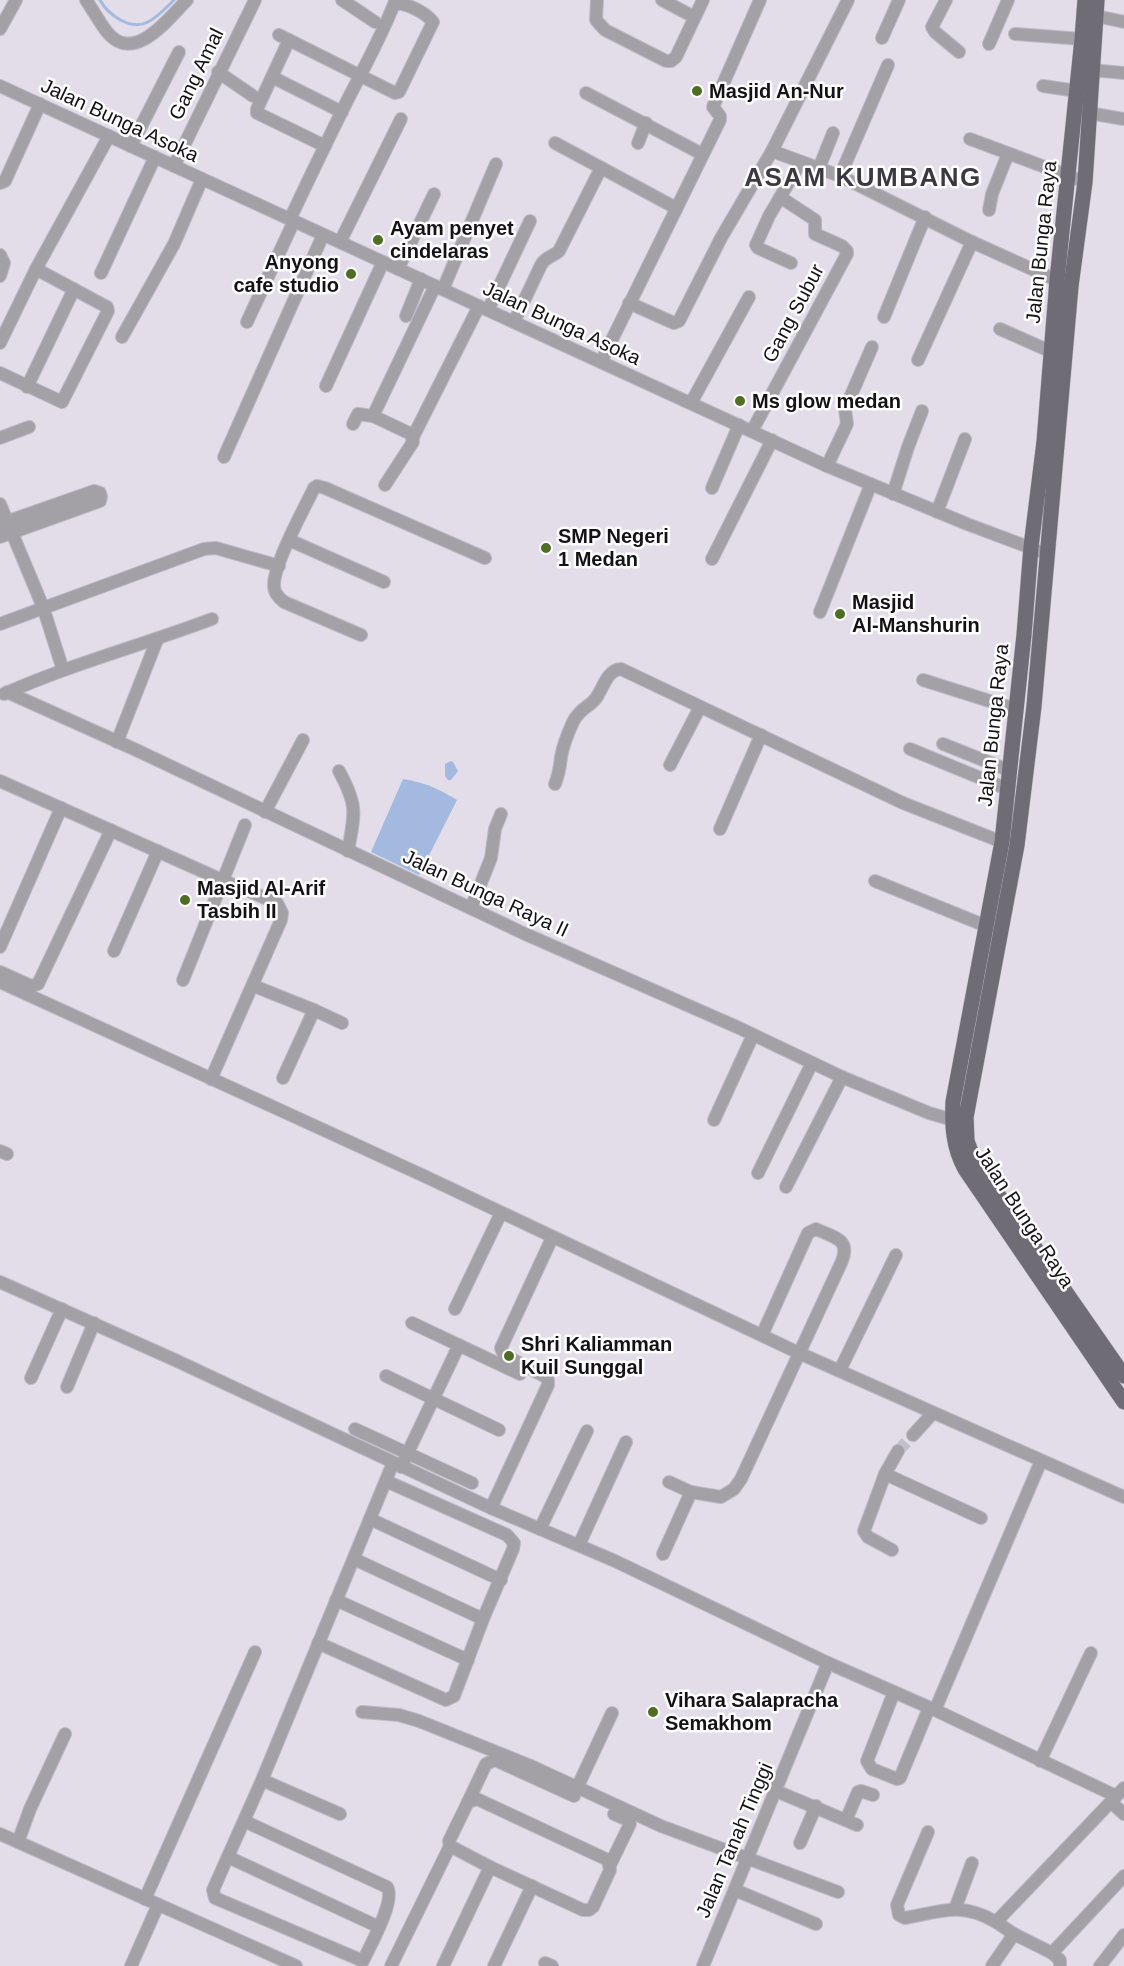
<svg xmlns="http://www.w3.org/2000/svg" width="1124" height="1966" font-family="Arial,sans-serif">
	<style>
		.water { fill: #a3b9df }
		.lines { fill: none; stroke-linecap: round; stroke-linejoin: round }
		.stream { stroke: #a3b9df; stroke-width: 3 }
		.minor-tunnel { stroke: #c3bfc9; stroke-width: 12; stroke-dasharray: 12 6; stroke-linecap: butt }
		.minor-casing { stroke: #bdb8c3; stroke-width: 14 }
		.major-casing { stroke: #bdb8c3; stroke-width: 16 }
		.minor { stroke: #a3a1a6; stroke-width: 12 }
		.major { stroke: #706c75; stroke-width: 15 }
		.poi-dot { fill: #4e6e24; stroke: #fff; stroke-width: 2 }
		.labels { text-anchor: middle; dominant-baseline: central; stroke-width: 5; stroke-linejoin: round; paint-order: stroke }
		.street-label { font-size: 20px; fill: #141216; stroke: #fff }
		.poi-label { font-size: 20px; font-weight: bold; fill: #141216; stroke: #fff; text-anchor: start }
		.district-label { font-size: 26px; font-weight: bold; letter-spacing: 1.5px; fill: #3c3841; stroke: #fff }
	</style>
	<rect width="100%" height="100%" fill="#e2dde9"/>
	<!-- water -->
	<g class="water">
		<path d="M451,761L453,762L458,771L451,780H448L445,776V764Z"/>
		<path d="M403,779C426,783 437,788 457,800L419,875L371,852Z"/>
	</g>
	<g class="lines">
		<!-- stream -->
		<path class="stream" d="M100,0C108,15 131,31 148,22C158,17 167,7 174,0"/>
		<!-- minor-tunnel -->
		<path class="minor-tunnel" d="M898,1451L913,1435"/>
		<defs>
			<g id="minor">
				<path d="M86,0C93,10 99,22 107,32C134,65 168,19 187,0"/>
				<path d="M342,0L375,22"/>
				<path d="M597,0L596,20L605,30L666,61H671L676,57L703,0"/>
				<path d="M662,0L694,17"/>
				<path d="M946,0L932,27L935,32L959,52"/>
				<path d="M1096,16L1124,22"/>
				<path d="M0,29L16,0"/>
				<path d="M1015,34L1082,39"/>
				<path d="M279,35L395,93L399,92L433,22C426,13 406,2 394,4C381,37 364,68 348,99C328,139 309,179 290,219"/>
				<path d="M882,38L899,0"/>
				<path d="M289,40L257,109V113L325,146"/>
				<path d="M989,44L1008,0"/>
				<path d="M1092,70L1124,73"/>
				<path d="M218,72L253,96"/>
				<path d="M272,77L342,112"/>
				<path d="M0,86L827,466L967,524L1039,551"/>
				<path d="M1043,86L1077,91"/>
				<path d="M586,93L702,154"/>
				<path d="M1089,113L1124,119"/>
				<path d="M970,139L1085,182"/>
				<path d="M555,143L676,208"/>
				<path d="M638,143L646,123"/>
				<path d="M131,146L179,52"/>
				<path d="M772,151L840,176L972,242L1063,283"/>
				<path d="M174,166L255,0"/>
				<path d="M819,168L833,133"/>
				<path d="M840,176L888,65"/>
				<path d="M0,183L5,181L40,104"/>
				<path d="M989,210L992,194L1008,154"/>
				<path d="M340,242L401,119"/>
				<path d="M0,255L4,263L0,276"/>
				<path d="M791,263L758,248L756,245L769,216L801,162"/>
				<path d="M398,269L434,194"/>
				<path d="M101,273L155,157"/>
				<path d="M443,289L496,164"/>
				<path d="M629,303L674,323L679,321L721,238L772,151L848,0"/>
				<path d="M488,310L530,221"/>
				<path d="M406,316L421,279"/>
				<path d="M884,317L925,217"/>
				<path d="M247,322L294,221"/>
				<path d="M514,322L541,265C546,256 553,257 559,251L601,168"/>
				<path d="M1000,329L1052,352"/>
				<path d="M122,337L174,244L202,179"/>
				<path d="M0,343L36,269L109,136"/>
				<path d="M918,360L972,242"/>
				<path d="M601,362L720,120V116L713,107L760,0"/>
				<path d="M0,373L62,402L108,311L107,307L36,269"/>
				<path d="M326,386L383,262"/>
				<path d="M27,387L74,289"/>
				<path d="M691,403L749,297"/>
				<path d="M353,424L358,414L373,416"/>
				<path d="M752,431L847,254V251L842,246L815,234V220L780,197"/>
				<path d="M413,437L479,306"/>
				<path d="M0,438L29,427"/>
				<path d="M224,457L323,235"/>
				<path d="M827,466L847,424L845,409L872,347"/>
				<path d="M385,485L413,442L411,434L373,416L435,286"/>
				<path d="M712,488L739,425"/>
				<path d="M893,494L908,447L922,411"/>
				<path d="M0,504L43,607L63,670"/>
				<path d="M937,512L965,439"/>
				<path d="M0,524L94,491L100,493L101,497L100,501L0,537"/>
				<path d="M289,540L384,582"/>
				<path d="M712,559L772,440"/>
				<path d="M820,612L871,484"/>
				<path d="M0,624L204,549L216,548L279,566"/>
				<path d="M361,635L284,602C279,598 274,593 274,586C273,565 304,509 314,488L317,486L325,488L485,558"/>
				<path d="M923,680L1015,709"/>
				<path d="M7,692L134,749L523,933L737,1027L842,1077L929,1113L953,1120"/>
				<path d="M4,694C71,664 143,645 212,619"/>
				<path d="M117,742L157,640"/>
				<path d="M943,744L1008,770"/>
				<path d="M910,749L1007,789"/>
				<path d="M670,765L700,707"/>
				<path d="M339,771C358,806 355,812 348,851"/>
				<path d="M0,781L222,880L277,903L282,913L281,920L211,1079"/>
				<path d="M555,784C559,774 560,767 561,757C563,745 568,733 573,722C581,706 592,707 598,695C604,685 608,670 621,669L903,803L1002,842"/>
				<path d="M265,812L303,740"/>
				<path d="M720,829L761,735"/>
				<path d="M875,881L986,926"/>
				<path d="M471,908L491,858L495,829L501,814"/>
				<path d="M0,947L61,808"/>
				<path d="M114,951L158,851"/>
				<path d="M0,972L31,986L38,984L111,830"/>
				<path d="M183,980L245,825"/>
				<path d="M0,982L422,1175L799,1353L1124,1497"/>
				<path d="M254,986L314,1010L283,1078"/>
				<path d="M314,1010L342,1023"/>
				<path d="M714,1120L753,1035"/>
				<path d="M0,1151L7,1154"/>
				<path d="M758,1173L812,1063"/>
				<path d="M786,1187L842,1077"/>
				<path d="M0,1282L175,1360L491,1508L615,1561L828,1663L935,1710L1116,1796"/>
				<path d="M455,1309L501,1213"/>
				<path d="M412,1323L520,1374"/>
				<path d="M840,1370L896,1255"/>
				<path d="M386,1376L499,1430"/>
				<path d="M31,1378L62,1309"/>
				<path d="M67,1387L94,1323"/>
				<path d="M355,1429L472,1483"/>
				<path d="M913,1435L933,1413"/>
				<path d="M401,1467L459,1345"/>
				<path d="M885,1474L981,1518"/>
				<path d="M669,1482L691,1492L721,1497L734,1489L741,1479L842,1261C851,1238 832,1237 816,1229L808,1233L762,1335"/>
				<path d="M491,1508L548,1385V1380L546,1377L504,1355L501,1348L552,1238"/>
				<path d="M370,1519L501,1580"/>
				<path d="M540,1529L587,1431"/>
				<path d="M579,1545L626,1442"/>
				<path d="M892,1550L868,1537L864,1531L885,1474L898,1451"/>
				<path d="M663,1554L691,1492"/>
				<path d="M354,1559L483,1619"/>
				<path d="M336,1600L468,1660"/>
				<path d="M318,1643L446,1700L454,1696L483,1619L513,1549L514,1543L507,1535L386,1481"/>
				<path d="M894,1692L867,1761L872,1769L897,1779L900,1778L929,1708"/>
				<path d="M935,1710L1041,1461"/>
				<path d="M362,1712L399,1715L419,1721L531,1766L661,1826L838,1892"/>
				<path d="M1040,1761L1091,1653"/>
				<path d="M262,1780L340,1814"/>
				<path d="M577,1788L612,1713"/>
				<path d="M776,1791L857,1825"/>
				<path d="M477,1799L608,1860L610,1870L593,1907L589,1910H583L490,1867L450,1846L449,1841L468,1802Z"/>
				<path d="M468,1802L486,1764L495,1760L574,1796"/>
				<path d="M1111,1802L1124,1814"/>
				<path d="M846,1820L858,1792L861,1791L873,1795"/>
				<path d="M244,1821L387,1887C396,1900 370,1946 363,1961L215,1898L213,1890L262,1780L393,1463"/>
				<path d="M928,1832L897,1905L899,1915L905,1918C942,1911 962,1902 996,1922"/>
				<path d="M0,1834L296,1966"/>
				<path d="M18,1842L30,1809L65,1734"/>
				<path d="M800,1843L816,1806"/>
				<path d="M228,1857L379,1927"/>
				<path d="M610,1865L630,1824L628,1820L614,1814"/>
				<path d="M735,1890L816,1924"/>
				<path d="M145,1899L255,1652"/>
				<path d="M955,1909L972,1863"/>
				<path d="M1052,1953L1124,1876"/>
				<path d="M545,1963L552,1966"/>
				<path d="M131,1966L158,1905"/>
				<path d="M391,1966L450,1846"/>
				<path d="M443,1966L490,1867"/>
				<path d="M494,1966L532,1886"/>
				<path d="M703,1966L828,1663"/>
				<path d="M992,1966L1014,1934"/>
				<path d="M1060,1966V1960L1052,1953L1014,1934L996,1922L1124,1788"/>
				<path d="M1100,1966L1124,1935"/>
			</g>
			<g id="major">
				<path d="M1085,0L1082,39L1057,280L1044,442L1031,547L1024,635L1002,842L953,1102C952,1126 953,1147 965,1169L1124,1402"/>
				<path d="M1097,0L1085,182L1071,286L1034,706L1025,780L1017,845L966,1117L967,1141L974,1160L1124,1376"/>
			</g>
		</defs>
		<!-- minor casing -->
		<use href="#minor" class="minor-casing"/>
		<!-- major casing -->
		<use href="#major" class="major-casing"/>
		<!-- minor -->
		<use href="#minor" class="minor"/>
		<!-- major -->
		<use href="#major" class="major"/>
	</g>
	<!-- markers -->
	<g class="poi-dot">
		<circle cx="697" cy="91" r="6"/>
		<circle cx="378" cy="240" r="6"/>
		<circle cx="351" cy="274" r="6"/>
		<circle cx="740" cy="401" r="6"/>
		<circle cx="546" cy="548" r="6"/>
		<circle cx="840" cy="614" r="6"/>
		<circle cx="185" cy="900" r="6"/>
		<circle cx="509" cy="1356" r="6"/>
		<circle cx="653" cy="1712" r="6"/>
	</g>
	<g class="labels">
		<!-- street labels -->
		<g class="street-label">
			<text transform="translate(196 74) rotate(-64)">Gang Amal</text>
			<text transform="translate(120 120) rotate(25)">Jalan Bunga Asoka</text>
			<text transform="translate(1041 242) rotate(-84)">Jalan Bunga Raya</text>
			<text transform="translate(793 313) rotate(-62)">Gang Subur</text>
			<text transform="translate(562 323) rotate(25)">Jalan Bunga Asoka</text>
			<text transform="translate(993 725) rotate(-84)">Jalan Bunga Raya</text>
			<text transform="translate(486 893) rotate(25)">Jalan Bunga Raya II</text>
			<text transform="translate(1025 1217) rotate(57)">Jalan Bunga Raya</text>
			<text transform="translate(734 1840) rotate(-67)">Jalan Tanah Tinggi</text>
		</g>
		<!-- poi labels -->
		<g class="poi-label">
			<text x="709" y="91">Masjid An-Nur</text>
			<text x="390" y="228">Ayam penyet<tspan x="390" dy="23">cindelaras</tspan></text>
			<text x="339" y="262" text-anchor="end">Anyong<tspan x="339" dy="23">cafe studio</tspan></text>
			<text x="752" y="401">Ms glow medan</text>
			<text x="558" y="536">SMP Negeri<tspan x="558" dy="23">1 Medan</tspan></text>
			<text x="852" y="602">Masjid<tspan x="852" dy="23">Al-Manshurin</tspan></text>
			<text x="197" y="888">Masjid Al-Arif<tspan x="197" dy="23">Tasbih II</tspan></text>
			<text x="521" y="1344">Shri Kaliamman<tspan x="521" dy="23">Kuil Sunggal</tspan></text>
			<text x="665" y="1700">Vihara Salapracha<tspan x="665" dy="23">Semakhom</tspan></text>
		</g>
		<!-- district labels -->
		<g class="district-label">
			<text x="863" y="177">ASAM KUMBANG</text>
		</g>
	</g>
</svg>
